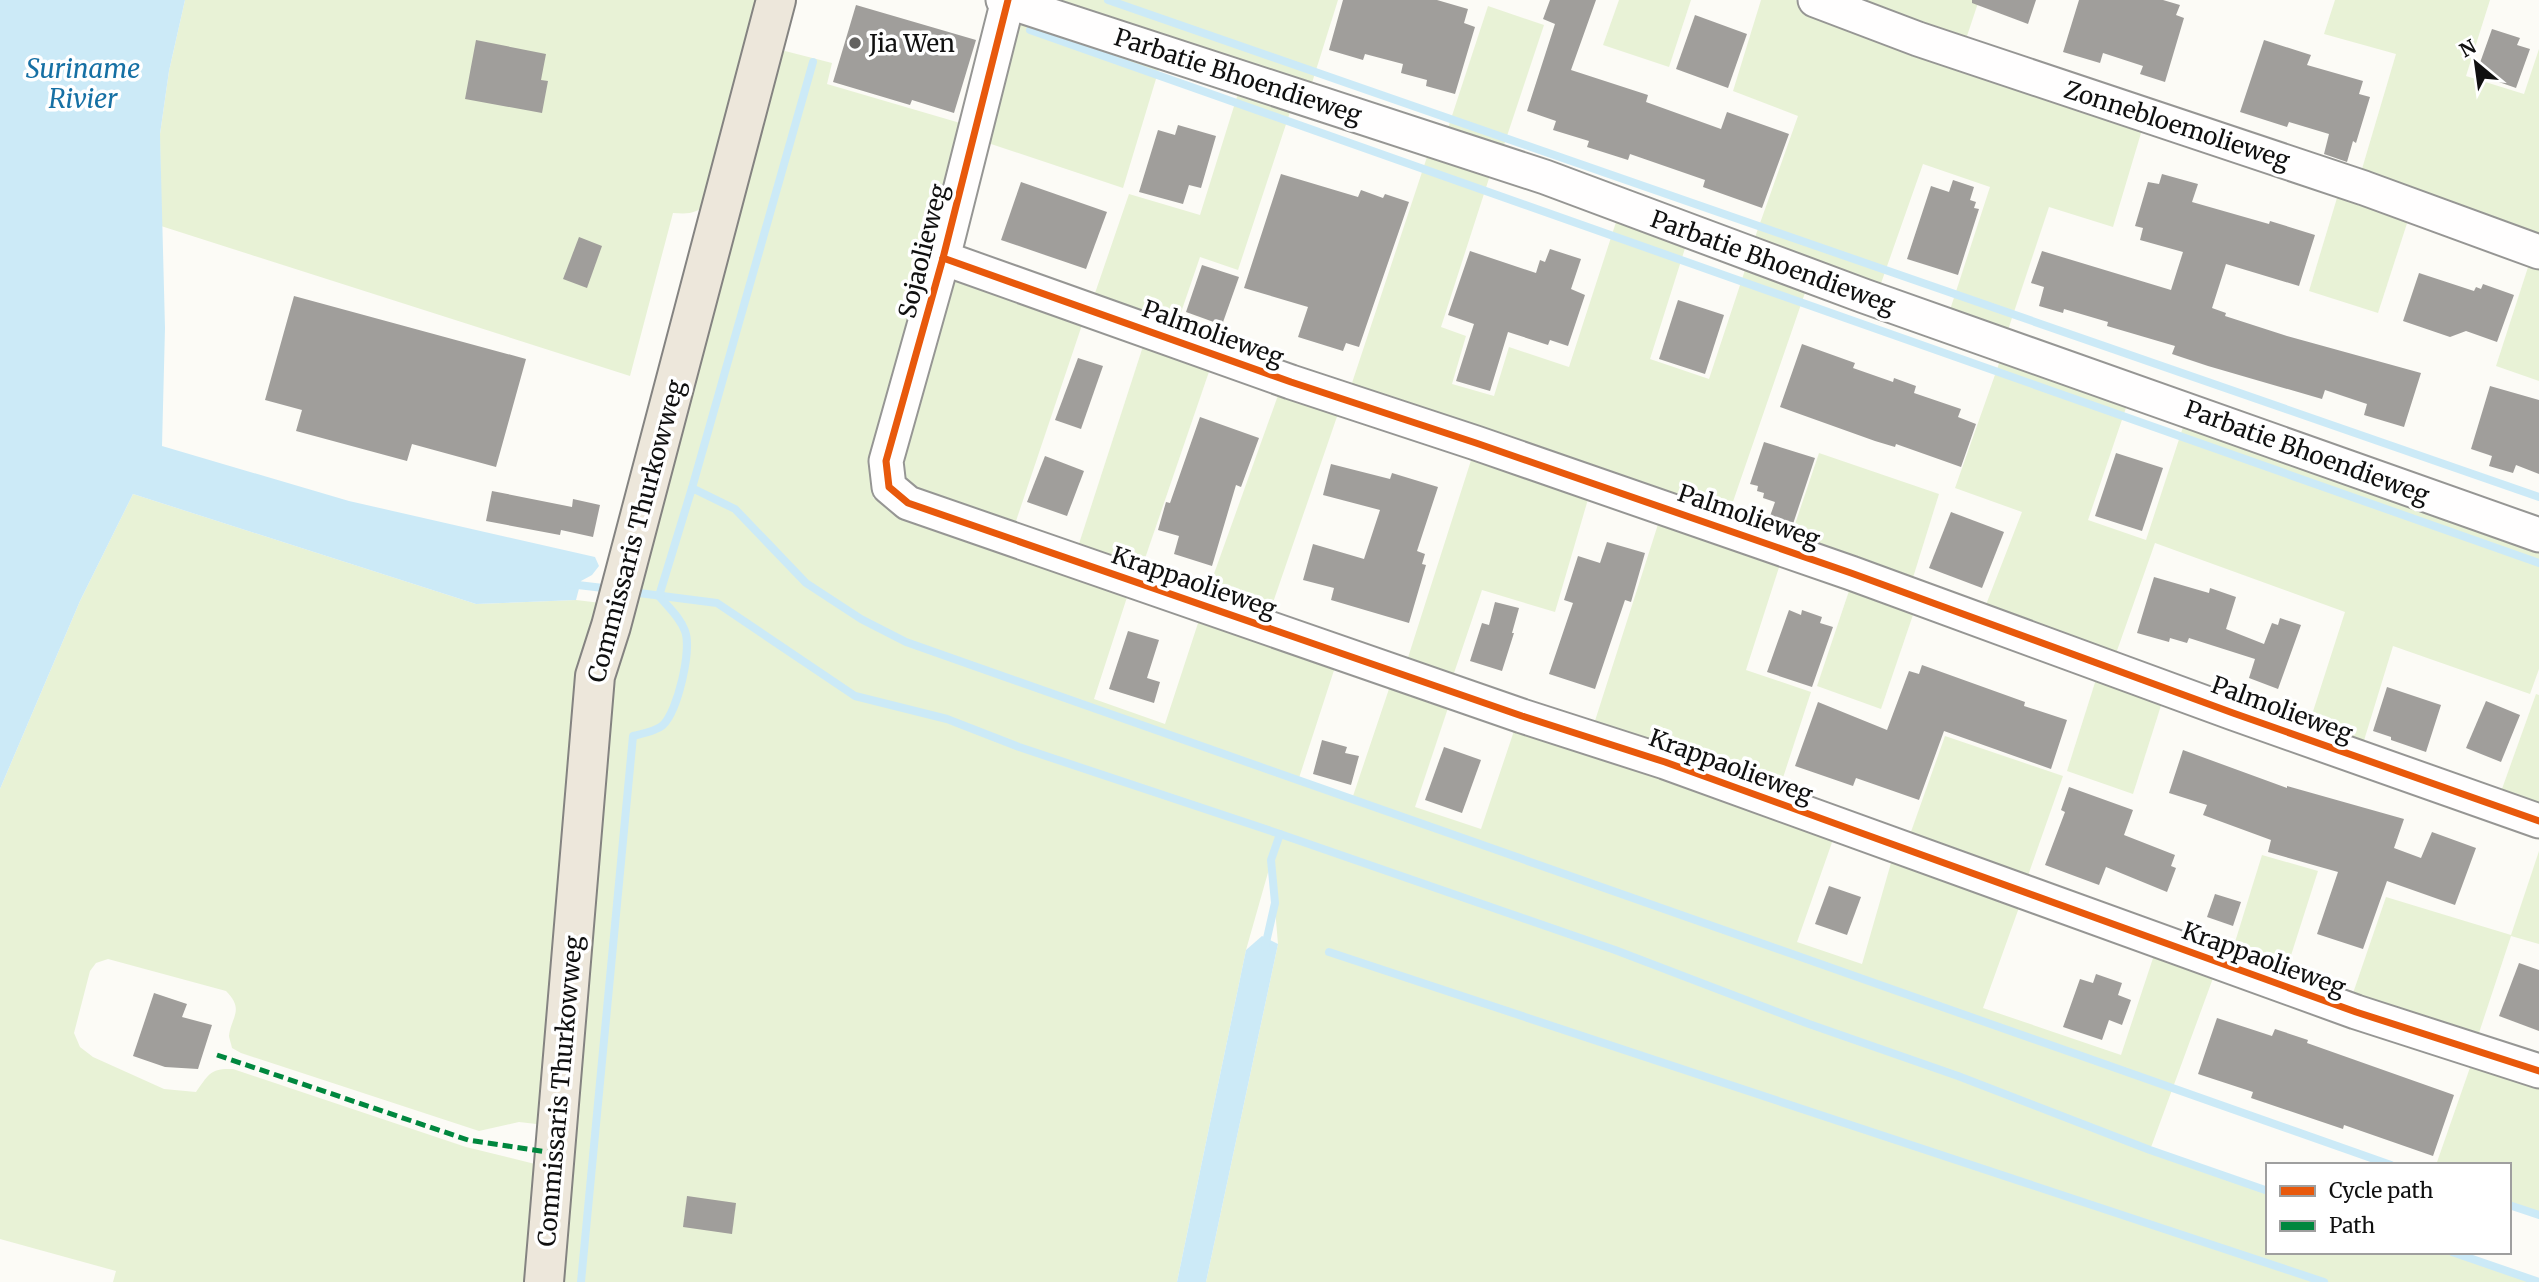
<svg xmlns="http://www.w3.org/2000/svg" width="2539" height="1282" font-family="Merriweather,serif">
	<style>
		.green { fill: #e8f2d6 }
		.water { fill: #cceaf7 }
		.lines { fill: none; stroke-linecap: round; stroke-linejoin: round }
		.stream { stroke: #cceaf7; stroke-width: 8 }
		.building { fill: #a09e9b }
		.minor-casing { stroke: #969694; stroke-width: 37 }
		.major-casing { stroke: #848381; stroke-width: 42 }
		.minor { stroke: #fffefe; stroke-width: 33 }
		.major { stroke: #ede7db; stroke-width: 38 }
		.quiet { stroke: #00873e; stroke-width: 5; stroke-dasharray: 10 5; stroke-linecap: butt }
		.cycleway-casing { stroke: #fff; stroke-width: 11 }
		.cycleway { stroke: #e8590c; stroke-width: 7 }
		.poi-dot { fill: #636260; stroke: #fff; stroke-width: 2.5 }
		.labels { text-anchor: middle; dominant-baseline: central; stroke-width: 7; stroke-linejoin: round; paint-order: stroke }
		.poi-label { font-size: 24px; fill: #101010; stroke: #fff; text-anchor: start }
		.street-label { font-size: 24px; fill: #101010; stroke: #fff }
		.water-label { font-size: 26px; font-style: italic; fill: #1670a4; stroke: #fff }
	</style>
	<rect width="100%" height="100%" fill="#fcfbf6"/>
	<!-- green -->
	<g class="green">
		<path d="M185,0H764L708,203C696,214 689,214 673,213L630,376L161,226L160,134L169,71Z"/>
		<path d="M1035,0H1338L1311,86Z"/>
		<path d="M1619,0H1691L1669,67L1603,45Z"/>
		<path d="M1761,0H1795L2144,123L2113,227L2049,207L2007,333L1949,313L1990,187L1923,164L1879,289L1753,243L1798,116L1733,91Z"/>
		<path d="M1833,0H1979L1964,45Z"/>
		<path d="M2335,0H2490L2466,76L2524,94L2539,49V237L2359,179L2396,54L2324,34Z"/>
		<path d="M1488,6L1544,25L1502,151L1446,134Z"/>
		<path d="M1015,21L1162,59L1123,188L979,140Z"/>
		<path d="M785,51L832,63L827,84L967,125L879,459L873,498L1130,588L1094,699L1165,724L1201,614L1337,661L1298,781L1352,799L1392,680L1451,699L1415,807L1481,829L1517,722L1836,831L1797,942L1862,964L1893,856L2021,902L1983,1008L2121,1055L2155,952L2216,970L2150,1150L2268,1191V1252H2452L2539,1282H1206L1278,944L1271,862L1246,950L1177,1282H555L600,715L777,54Z"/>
		<path d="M1240,87L1293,103L1238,270L1200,257L1175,330L1093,299L1129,194L1200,215Z"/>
		<path d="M1430,148L1492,169L1441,327L1466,336L1452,384L1494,396L1509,347L1569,367L1617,219L1687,242L1650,359L1709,379L1747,264L1808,284L1726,522L1349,392Z"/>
		<path d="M2340,188L2411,211L2378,313L2309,291Z"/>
		<path d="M2531,258L2539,261V381L2496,366Z"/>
		<path d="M956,275L1085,316L1013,530L922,500L895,468Z"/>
		<path d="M1146,337L1213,360L1140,573L1076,553Z"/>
		<path d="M2002,355L2129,399L2088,520L2146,540L2186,418L2539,544V669L2530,694L2393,646L2362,747L2307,730L2345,612L2155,543L2113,662L1982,615L2022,512L1955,488Z"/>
		<path d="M1281,387L1341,405L1268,617L1206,596Z"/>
		<path d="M1474,451L1591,489L1555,612L1482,590L1451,682L1405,667Z"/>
		<path d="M1819,453L1939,494L1911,584L1789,542Z"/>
		<path d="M133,494L476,604L576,600L601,603L545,1125L519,1122L479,1131L241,1053L232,1048C232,1047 229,1037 229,1036C231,1017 245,1010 226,991L108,959L96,963L90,971L74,1033L80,1047L93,1057L164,1089L196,1092C209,1074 210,1068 233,1069L466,1147L543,1166L534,1282H113L116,1271L0,1239V789L80,601Z"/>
		<path d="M1661,515L1783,555L1746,670L1811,692L1778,793L1593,727Z"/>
		<path d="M1851,585L1916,606L1881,709L1817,686Z"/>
		<path d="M2098,673L2164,696L2133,794L2067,771Z"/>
		<path d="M2536,694L2539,695V814L2498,800Z"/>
		<path d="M1945,736L2063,776L2024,887L1907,843Z"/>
		<path d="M2539,851V944L2511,936L2476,1042L2351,999L2386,897L2511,935Z"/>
		<path d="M2262,855L2318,871L2285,974L2231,955Z"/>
		<path d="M2473,1059L2539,1080V1215L2509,1205V1165H2436Z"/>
	</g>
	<!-- water -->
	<g class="water">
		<path d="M0,0H185L169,71L160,134L165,328L162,446L349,501L595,557L599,566L592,575L581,581L576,600L476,604L133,494L80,601L0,789Z"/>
		<path d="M1262,936L1278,944L1206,1282H1177L1246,950Z"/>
	</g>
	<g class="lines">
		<!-- stream -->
		<g class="stream">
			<path d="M1108,0L2539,497"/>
			<path d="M1030,30L2539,563"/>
			<path d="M692,488L813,62"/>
			<path d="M569,584L612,589"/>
			<path d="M631,592L717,603L855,696L947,719L1019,747L1280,834L1615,950L1809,1024L1958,1076L2150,1150L2268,1191"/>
			<path d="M1265,947L1275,903L1271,860L1280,834"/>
			<path d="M1329,952L2324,1282"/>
			<path d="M2509,1205L2539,1215"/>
			<path d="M2452,1252L2539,1282"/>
			<path d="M581,1282L633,736C641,734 657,731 663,725C678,710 692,650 685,631C680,617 668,607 659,596L692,488L735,509L806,583L861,619L906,642L2391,1165"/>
		</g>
	</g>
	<!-- building -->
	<g class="building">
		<path d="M1343,0H1437L1468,9L1464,23L1475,27L1455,94L1426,86L1427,80L1401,73L1403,64L1365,54L1363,60L1329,50Z"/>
		<path d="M1550,0H1596L1571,70L1648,95L1646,102L1721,129L1727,112L1789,134L1762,208L1703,187L1705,180L1630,154L1628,160L1587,147L1589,141L1553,130L1556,121L1527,111L1555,24L1543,19Z"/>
		<path d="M1972,0H2036L2028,24L1972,3Z"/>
		<path d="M2079,0H2163L2180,5L2176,15L2184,18L2165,82L2140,74L2143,66L2103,53L2100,63L2063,52Z"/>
		<path d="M856,5L976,40L954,113L912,100L910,105L833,82Z"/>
		<path d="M1695,15L1747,34L1728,88L1676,69Z"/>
		<path d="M2492,29L2520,38L2517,45L2530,49L2516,88L2476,74Z"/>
		<path d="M476,40L546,54L541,80L548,81L542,113L465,99Z"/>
		<path d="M2264,40L2311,55L2307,65L2363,81L2359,94L2370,97L2356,143L2353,141L2347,162L2324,154L2329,134L2289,122L2287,127L2240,112Z"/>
		<path d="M1178,125L1216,136L1201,188L1189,185L1183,204L1139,192L1158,130L1175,135Z"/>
		<path d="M1281,174L1358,197L1361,190L1383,198L1385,194L1409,202L1359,347L1346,343L1343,351L1298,337L1308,307L1244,288Z"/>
		<path d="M2162,174L2198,184L2192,202L2269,224L2270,221L2315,235L2299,286L2226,264L2212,308L2226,313L2225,316L2287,336L2421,373L2404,427L2364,415L2367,404L2325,390L2322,399L2208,366L2172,354L2175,346L2107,326L2108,322L2064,309L2063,313L2039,306L2044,287L2031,283L2042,251L2171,290L2183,252L2140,240L2143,228L2135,226L2148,182L2159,184Z"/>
		<path d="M1953,180L1974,187L1970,200L1976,202L1974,208L1979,209L1958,275L1907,259L1931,186L1949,192Z"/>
		<path d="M1021,182L1107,212L1086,269L1001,240Z"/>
		<path d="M579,237L602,246L587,288L563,279Z"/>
		<path d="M1550,249L1581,259L1571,289L1585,295L1568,346L1550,340L1548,345L1508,332L1490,391L1456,381L1474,324L1448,315L1470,251L1536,273L1540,260L1545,262Z"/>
		<path d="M1202,265L1239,277L1222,325L1186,312Z"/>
		<path d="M2419,273L2474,291L2476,287L2481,289L2483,284L2514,295L2497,342L2466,331L2450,337L2403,321Z"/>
		<path d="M294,296L526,359L496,467L412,444L407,461L296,431L302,410L265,400Z"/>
		<path d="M1678,300L1724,315L1705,374L1659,359Z"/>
		<path d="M1802,344L1855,363L1853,368L1893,382L1894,378L1916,386L1914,393L1961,409L1958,417L1976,424L1961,467L1896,444L1895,447L1875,441L1780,407Z"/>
		<path d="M1078,358L1103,366L1081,429L1055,420Z"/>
		<path d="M2490,386L2539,400V474L2516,465L2513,473L2489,466L2492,456L2471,449Z"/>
		<path d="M1200,417L1259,438L1241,487L1236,485L1212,566L1174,554L1179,536L1158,530L1166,502L1170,503Z"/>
		<path d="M1764,442L1815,458L1792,527L1769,519L1775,502L1763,498L1764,493L1757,491L1758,486L1750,484Z"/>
		<path d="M2116,453L2163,468L2142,531L2095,516Z"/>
		<path d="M1045,456L1084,471L1067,516L1027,502Z"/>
		<path d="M1331,464L1390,479L1392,473L1438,487L1417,551L1425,554L1422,564L1426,565L1409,623L1331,600L1334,588L1303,580L1313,544L1364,559L1380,510L1323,495Z"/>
		<path d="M492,491L572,507L573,499L600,505L593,537L561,530L560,535L486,521Z"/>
		<path d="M1951,512L2004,532L1982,588L1929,568Z"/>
		<path d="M1607,542L1645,553L1631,602L1625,600L1595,689L1549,674L1573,603L1564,600L1578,556L1600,563Z"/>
		<path d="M2154,577L2209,593L2210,588L2236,597L2226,629L2264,644L2272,623L2278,625L2280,618L2301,625L2278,689L2249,678L2255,659L2189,638L2187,643L2170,638L2169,642L2137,633Z"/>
		<path d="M1495,602L1519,608L1512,633H1514L1502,671L1470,661L1482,623L1489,625Z"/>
		<path d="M1789,610L1801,615L1802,610L1822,617L1820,623L1833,627L1812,687L1767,672Z"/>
		<path d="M1128,631L1159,640L1147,678L1160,682L1154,703L1109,689Z"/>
		<path d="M1922,665L2025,702L2024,706L2067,720L2051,769L1944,731L1919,800L1856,778L1853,786L1795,766L1818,702L1887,730L1909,671L1919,674Z"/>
		<path d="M2387,687L2441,705L2426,752L2391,740V737L2373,731Z"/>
		<path d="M2486,701L2520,715L2501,762L2466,748Z"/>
		<path d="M1322,740L1347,747L1345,753L1359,756L1351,785L1313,774Z"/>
		<path d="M1444,747L1481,760L1462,813L1425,800Z"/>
		<path d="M2183,750L2287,788V786L2404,819L2394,848L2421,858L2432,832L2476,848L2455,905L2387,881L2363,949L2317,934L2338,872L2268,852L2271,840L2203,815L2207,805L2169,793Z"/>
		<path d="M2069,787L2133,810L2124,835L2175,855L2171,866L2176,868L2167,892L2106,867L2099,885L2045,865L2065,812L2061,810Z"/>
		<path d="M1829,886L1861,897L1847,935L1815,924Z"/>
		<path d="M2215,894L2241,902L2233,926L2207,917Z"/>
		<path d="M2519,963L2539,970V1031L2499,1016Z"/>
		<path d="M2096,974L2122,983L2118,995L2131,1000L2122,1025L2109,1020L2102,1040L2063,1027L2080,979L2093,983Z"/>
		<path d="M154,993L187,1004L182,1017L212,1025L198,1069L165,1067L133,1056Z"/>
		<path d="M2217,1018L2272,1036L2275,1029L2308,1040L2307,1043L2454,1095L2433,1156L2344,1125L2343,1129L2251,1098L2253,1092L2198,1074Z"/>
		<path d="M687,1196L736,1203L732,1234L683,1227Z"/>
	</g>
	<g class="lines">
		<defs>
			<g id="minor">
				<path d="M1003,0L1545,177L1864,296L2539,535"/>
				<path d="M1008,0L943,258L886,461L889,487L908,503L1522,716L1665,762L2356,1012L2539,1071"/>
				<path d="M1815,0L1918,39L2364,188L2539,252"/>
				<path d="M943,258L1291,382L1476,443L1851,573L2233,713L2539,821"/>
			</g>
			<path id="major" d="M544,1282L595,676L611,626L776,0"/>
		</defs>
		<!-- minor casing -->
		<use href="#minor" class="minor-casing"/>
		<!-- major casing -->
		<use href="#major" class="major-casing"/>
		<!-- minor -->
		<use href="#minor" class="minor"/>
		<!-- major -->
		<use href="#major" class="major"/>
		<!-- quiet -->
		<path class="quiet" d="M217,1055L468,1140L554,1153"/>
		<defs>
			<g id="cycleway">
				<path d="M1008,0L943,258L886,461L889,487L908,503L1522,716L1665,762L2356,1012L2539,1071"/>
				<path d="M943,258L1291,382L1476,443L1851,573L2233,713L2539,821"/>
			</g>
		</defs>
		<!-- cycleway casing -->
		<use href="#cycleway" class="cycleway-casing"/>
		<!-- cycleway -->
		<use href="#cycleway" class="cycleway"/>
	</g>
	<!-- markers -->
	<circle class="poi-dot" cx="855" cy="43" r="7"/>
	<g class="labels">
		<!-- poi labels -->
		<g class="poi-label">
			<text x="869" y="43">Jia Wen</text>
		</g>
		<!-- street labels -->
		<g class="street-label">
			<text transform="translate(1238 76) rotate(18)">Parbatie Bhoendieweg</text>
			<text transform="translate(2177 125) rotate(18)">Zonnebloemolieweg</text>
			<text transform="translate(923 251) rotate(-76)">Sojaolieweg</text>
			<text transform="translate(1773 262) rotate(20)">Parbatie Bhoendieweg</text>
			<text transform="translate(1213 333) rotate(20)">Palmolieweg</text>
			<text transform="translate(2307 452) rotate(20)">Parbatie Bhoendieweg</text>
			<text transform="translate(1749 516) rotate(19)">Palmolieweg</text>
			<text transform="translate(636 531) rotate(-75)">Commissaris Thurkowweg</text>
			<text transform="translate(1194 582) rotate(19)">Krappaolieweg</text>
			<text transform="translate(2282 709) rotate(20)">Palmolieweg</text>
			<text transform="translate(1731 766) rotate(20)">Krappaolieweg</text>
			<text transform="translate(2264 959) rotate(20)">Krappaolieweg</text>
			<text transform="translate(560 1091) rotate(-85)">Commissaris Thurkowweg</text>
		</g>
		<!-- water labels -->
		<g class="water-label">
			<text x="83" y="68">Suriname<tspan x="83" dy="30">Rivier</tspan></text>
		</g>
	</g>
	<!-- legend -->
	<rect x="2266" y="1163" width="245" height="91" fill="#ffffff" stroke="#9f9f9f" stroke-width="2"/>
	<rect x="2280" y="1186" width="35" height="10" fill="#e8590c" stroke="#9f9f9f" stroke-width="2"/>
	<text x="2329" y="1198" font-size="21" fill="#101010">Cycle path</text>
	<rect x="2280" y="1221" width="35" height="10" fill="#00873e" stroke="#9f9f9f" stroke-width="2"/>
	<text x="2329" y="1233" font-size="21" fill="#101010">Path</text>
	<!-- north arrow -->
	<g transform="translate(2476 63) rotate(331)" stroke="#ffffff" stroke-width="5" paint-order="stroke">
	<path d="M0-5L12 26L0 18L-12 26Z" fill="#101010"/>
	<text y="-10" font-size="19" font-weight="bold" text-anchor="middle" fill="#101010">N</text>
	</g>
</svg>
